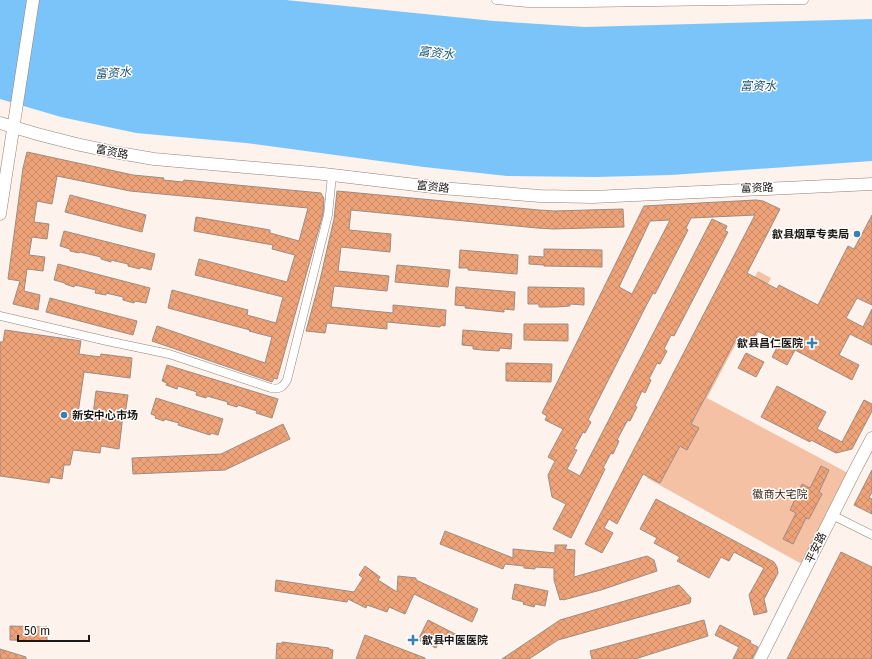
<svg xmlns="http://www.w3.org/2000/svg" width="872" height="659" font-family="'Fira Sans','Noto Sans SC',sans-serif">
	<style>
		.green { fill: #f4c1a5 }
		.water { fill: #7bc4f9 }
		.building { fill: url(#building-cross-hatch); stroke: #9c8c83; fill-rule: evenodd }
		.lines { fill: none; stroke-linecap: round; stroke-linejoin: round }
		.street-casing { stroke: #918178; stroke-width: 9 }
		.secondary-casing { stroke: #918178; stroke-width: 13 }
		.street { stroke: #fff; stroke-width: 8 }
		.secondary { stroke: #fff; stroke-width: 12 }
		.poi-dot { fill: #3481b4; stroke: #fff; stroke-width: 1.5 }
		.labels { text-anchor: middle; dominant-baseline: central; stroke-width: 3; stroke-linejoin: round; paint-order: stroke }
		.street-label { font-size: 11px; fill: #1d1714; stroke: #fff }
		.poi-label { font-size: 11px; font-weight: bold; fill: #1d1714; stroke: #fff; text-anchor: end }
		.park-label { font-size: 11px; fill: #3f210f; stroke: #fff }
		.water-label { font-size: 12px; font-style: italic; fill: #1f5478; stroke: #fff }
	</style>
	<defs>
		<pattern id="building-cross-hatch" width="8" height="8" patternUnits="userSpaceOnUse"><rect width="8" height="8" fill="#eda278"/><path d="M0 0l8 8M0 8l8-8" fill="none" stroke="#cb8b67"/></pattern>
	</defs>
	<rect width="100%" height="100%" fill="#fdf2ec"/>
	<!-- green -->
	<path class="green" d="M758,271L771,278L746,325L759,332L751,347L738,340L707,398L848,473L805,560L800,563L647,478Z"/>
	<!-- water -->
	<path class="water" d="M0,0H286L494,21L585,27L872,19V161L671,175L596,177L507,176L424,167L246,143L136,133L61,117L0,99Z"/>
	<!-- building -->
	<g class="building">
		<path d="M27,152L133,175L164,178L163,180L183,182L184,180L321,193L324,199L323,214L277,379L274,378L272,382L152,341L157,326L265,363L272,337L249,331L250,330L168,308L172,290L248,310L247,315L276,323L283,297L195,275L199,259L287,282L295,255L272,249L273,245L194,231L196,217L270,230V233L299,241L308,208L130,191L57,176L52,204L37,201L34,222L49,224L47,239L32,237L29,255L45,257L43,271L27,269L24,291L40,295L38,310L13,304L20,281L8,279L23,168Z"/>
		<path d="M337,191L539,210L554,211L623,209L624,227L553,229L537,228L351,210L349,230L391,234L390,252L341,247L338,271L389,276L387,291L334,286L331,307L393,313V305L446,310L445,326L441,325L440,327L387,322V329L327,323L325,333L306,331L320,280L334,219Z"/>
		<path d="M70,195L146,215L142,232L65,212Z"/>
		<path d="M756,200L763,201L780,209L747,273L777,289L779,285L818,305L848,246L854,249L872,215V305L857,298L846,318L863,327L872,309V345L850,334L839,355L859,365L852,380L795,350L787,365L772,357L780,342L757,331L750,344L737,337L691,424L699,428L687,450L680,446L660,483L643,474L617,524L609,519L604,528L613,533L602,553L585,544L755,215L691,218L686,228L688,230L655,294L653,293L647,304L588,420L591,422L585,433L583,432L574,449L577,450L567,469L580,476L712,219L727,226L725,231L728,232L674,336L671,335L664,349L667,351L660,364L657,363L649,379L651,380L645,393L642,391L635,406L637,407L630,421L628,420L626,423L617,440L619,441L613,454L611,453L603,468L605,469L571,538L553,529L566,504L552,497L548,475L555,461L548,457L563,429L545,420L547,416L542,413L644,206ZM670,220L632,294L619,287L650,221Z"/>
		<path d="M64,231L155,254L151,270L140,267V269L128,266V264L111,260V262L101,259V257L80,252L79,253L70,251V249L60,246Z"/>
		<path d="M544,249L602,250V267L544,266V265L529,264V256L544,257Z"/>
		<path d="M460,250L518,255L517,274L468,270V268H459Z"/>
		<path d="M58,264L150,288L146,303L135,301L134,303L123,300V297L106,293V295L95,293L96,290L75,285L74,287L65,284V283L54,280Z"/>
		<path d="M397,265L450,270L448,287L395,282Z"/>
		<path d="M456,287L515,292L514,310L504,309V312L465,308L466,306L455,305Z"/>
		<path d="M528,287L584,288V305L570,304V306L555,307H539V304H528Z"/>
		<path d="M50,298L137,321L133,335L46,312Z"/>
		<path d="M524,324H568V341L524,340Z"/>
		<path d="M5,330L81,341L79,354L100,357L101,354L132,358L130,378L84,372L77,420L92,422L96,391L128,395L125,415H123L119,449L101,446L100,453L73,450L70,465H64L62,479L50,477L49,483L0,476V342H3Z"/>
		<path d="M463,330L512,334L511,349L500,348L499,351L482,350L473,349V346L462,345Z"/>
		<path d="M746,353L764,362L756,377L738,368Z"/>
		<path d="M506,363L552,364L551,382L506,381Z"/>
		<path d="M167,365L278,399L272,418L256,413L257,411L238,405L237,407L227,404L228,402L207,396L206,398L196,395L197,392L178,386L177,389L166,385L167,383L162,381Z"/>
		<path d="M777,386L826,412L817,429L842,442L864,400L872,404V411L852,449L836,453L811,440L810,442L761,417Z"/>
		<path d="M156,398L223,419L218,435L211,433L210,435L178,425L179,423L164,419V421L155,418L156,416L151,414Z"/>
		<path d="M283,424L290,439L225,470L133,474L132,458L221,454Z"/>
		<path d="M821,466L829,470L819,492L822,494L809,519L806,518L793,544L783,539L796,513L790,510L802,484L810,488Z"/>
		<path d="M872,470V492L869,498L872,499V514L854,505Z"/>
		<path d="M656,499L774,562L777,567L778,573L764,599L767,612L754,615L749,595L764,568L734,552L729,561L721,557L709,578L677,561L680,557L654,543L657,538L640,529Z"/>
		<path d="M445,531L513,558V549L555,553V545H567L565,549L575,550L574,577L647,556L654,560L657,571L601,590L563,600V599L560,600L554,580V568L535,567V569L524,568V566L505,564L503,569L440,544Z"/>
		<path d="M841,552L872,567V659H787Z"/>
		<path d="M365,566L380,577L378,580L397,592L398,576L416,578V580L478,609L472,622L414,594L405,614L389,607L387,612L367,605L366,608L348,599L347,602L275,591L276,580L354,592L363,578L359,575Z"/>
		<path d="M515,584L548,591L545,606L535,604L534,607L523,604L524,602L512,599Z"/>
		<path d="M679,585L691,598L690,603L558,640L529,659H502L560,620Z"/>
		<path d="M428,620L459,636L455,644L441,637L436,648L418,640Z"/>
		<path d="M704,620L708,636L635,659H592L590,651Z"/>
		<path d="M720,625L751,641L750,643L758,647L752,659H733L739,647L715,635Z"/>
		<path d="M10,626L47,627V641L10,640Z"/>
		<path d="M365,635L425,658V659H356Z"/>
		<path d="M282,642L329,648V649L333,650L332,659H276L277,643L282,644Z"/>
		<path d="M0,649L26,657V659H0Z"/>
	</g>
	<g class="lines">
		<defs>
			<g id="street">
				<path d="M496,0L528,3H584L804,0"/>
				<path d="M0,316L107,341L169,354L271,388C279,390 283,387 287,380L328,215L332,175"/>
				<path d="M832,515L872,535"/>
			</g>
			<g id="secondary">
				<path d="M0,123C50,139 101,151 154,159L324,174L441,188L540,196L593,197L872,184"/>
				<path d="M0,214L33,0"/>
				<path d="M760,659L854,472L872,438"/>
			</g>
		</defs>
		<!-- street casing -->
		<use href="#street" class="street-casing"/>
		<!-- secondary casing -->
		<use href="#secondary" class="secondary-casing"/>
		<!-- street -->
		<use href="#street" class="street"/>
		<!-- secondary -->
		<use href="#secondary" class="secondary"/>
	</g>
	<!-- markers -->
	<g class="poi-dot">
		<circle cx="857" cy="234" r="4"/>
		<path d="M810 337h4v4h4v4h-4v4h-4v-4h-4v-4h4z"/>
		<circle cx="64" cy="415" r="4"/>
		<path d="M411 634h4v4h4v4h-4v4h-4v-4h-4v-4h4z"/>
	</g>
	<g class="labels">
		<!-- street labels -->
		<g class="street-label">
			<text transform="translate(112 152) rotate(11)">富资路</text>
			<text transform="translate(433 187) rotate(6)">富资路</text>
			<text transform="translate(757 188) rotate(-2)">富资路</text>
			<text transform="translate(816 548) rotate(-64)">平安路</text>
		</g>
		<!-- poi labels -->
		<g class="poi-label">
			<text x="849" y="234">歙县烟草专卖局</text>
			<text x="803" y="343">歙县昌仁医院</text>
			<text x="72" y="415" text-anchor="start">新安中心市场</text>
			<text x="422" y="640" text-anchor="start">歙县中医医院</text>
		</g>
		<!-- park labels -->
		<g class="park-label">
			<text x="780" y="494">徽商大宅院</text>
		</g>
		<!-- water labels -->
		<g class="water-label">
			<text transform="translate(436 53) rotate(6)">富资水</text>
			<text transform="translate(113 73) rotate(-4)">富资水</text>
			<text x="758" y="86">富资水</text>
		</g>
	</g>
	<!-- scale -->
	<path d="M18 635v6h71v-6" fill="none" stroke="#1d1714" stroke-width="2"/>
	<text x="24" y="635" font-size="12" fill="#1d1714" stroke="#ffffff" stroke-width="3" paint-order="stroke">50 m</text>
</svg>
